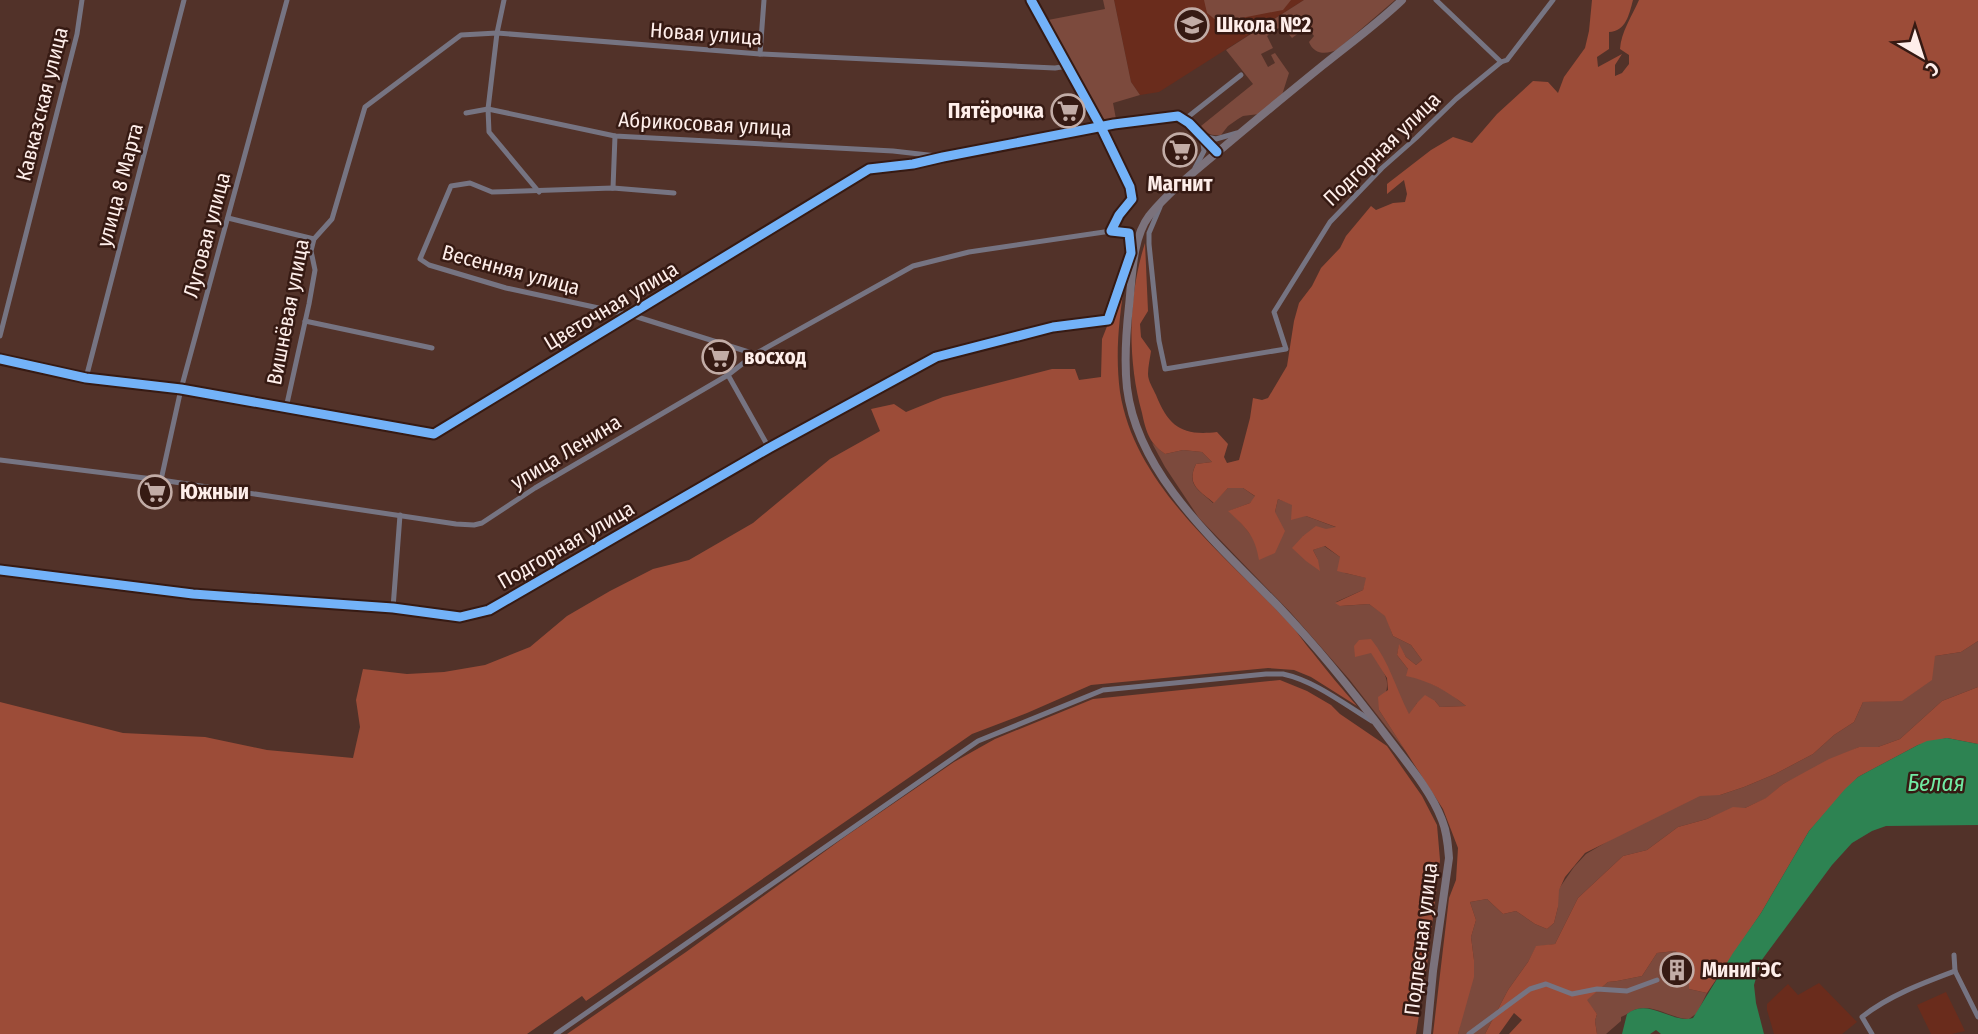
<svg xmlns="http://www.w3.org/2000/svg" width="1978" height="1034" font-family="'Fira Sans Condensed',sans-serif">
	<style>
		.built { fill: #6a2c1c }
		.green { fill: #7c4a3d }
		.forest { fill: #9c4c38 }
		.water { fill: #2d8352 }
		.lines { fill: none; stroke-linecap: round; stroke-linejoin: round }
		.street { stroke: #767482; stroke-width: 5 }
		.primary { stroke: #7b727c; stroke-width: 8 }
		.cycleway-casing { stroke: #361a13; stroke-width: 13 }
		.cycleway { stroke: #73b2f8; stroke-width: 9 }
		.labels { text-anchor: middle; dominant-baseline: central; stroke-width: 5; stroke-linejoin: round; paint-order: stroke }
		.poi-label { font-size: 21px; font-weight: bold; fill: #feeeea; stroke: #361a13; text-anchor: start }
		.street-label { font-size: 21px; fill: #feeeea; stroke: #361a13 }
		.water-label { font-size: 23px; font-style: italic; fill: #71eba3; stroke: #361a13 }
	</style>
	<rect width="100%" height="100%" fill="#523229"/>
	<!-- built -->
	<g class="built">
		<path d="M1114,0H1304L1159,92L1140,95L1131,82Z"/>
		<path d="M1819,983L1857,1022L1842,1034H1774L1767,1010V1004L1788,984L1798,995Z"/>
		<path d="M1946,992L1965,1031L1952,1034H1931L1917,1005Z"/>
	</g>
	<!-- green -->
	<g class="green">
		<path d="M1103,0H1114L1131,82L1140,95L1113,103L1116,119H1104L1097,115L1048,20L1105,9Z"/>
		<path d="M1204,0H1291L1283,10L1226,21H1217L1207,13Z"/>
		<path d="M1304,0H1395L1338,49C1327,55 1314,55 1309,42L1314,36L1307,27L1292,38L1282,26L1267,36L1273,48L1261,54L1268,67L1275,63L1271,55L1275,53L1289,73L1282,95L1259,114L1243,116L1238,119L1228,126L1221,135C1211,136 1206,134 1201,126L1253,84L1226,50Z"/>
		<path d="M1152,443L1165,454L1183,450L1202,452L1212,462L1196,464C1186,485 1198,489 1213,503L1228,488H1243L1256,497L1250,503L1229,511L1243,525L1257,543L1275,512L1278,499L1292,504L1306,516L1338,528L1303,536L1318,560L1313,550L1324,546L1340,557L1345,573L1367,578L1363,590L1336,602L1341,606L1369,604L1386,616L1393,636L1411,645L1422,660L1416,665L1406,657L1399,646L1397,655L1408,669L1422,679L1448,692L1466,706L1440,707L1435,701L1417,703L1409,715L1399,696L1371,653C1388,679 1393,680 1379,710L1407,753L1349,679L1291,613L1199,518L1165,467Z"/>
		<path d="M1978,641V687L1942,701L1900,739L1878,747H1859L1783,784L1767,798L1745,808H1733L1707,819L1678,827L1647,850L1623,856L1578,898L1555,944L1536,947L1528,962L1508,990L1485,1034H1458L1474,960L1471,937L1476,920L1470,902L1487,899L1503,914L1516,911L1535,924L1547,929L1554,923L1558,907V890L1574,867L1586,854L1615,837L1700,795H1720L1744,787L1775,774L1813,754L1834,735L1854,722L1863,702L1902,700L1935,656L1961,652Z"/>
		<path d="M1675,951L1687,958L1694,973L1689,982V989L1707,993L1697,1013L1689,1019C1672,1019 1655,1004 1637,1009C1632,1010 1627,1015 1621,1017V1021L1606,1034H1597L1595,1021L1597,1014L1586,1000L1608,982L1617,981L1642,976L1657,953Z"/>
	</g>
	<!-- forest -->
	<g class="forest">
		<path d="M1592,0H1633C1629,15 1626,31 1609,32V49L1597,57L1598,67L1622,54L1615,65V76L1622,73L1629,64V55L1620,49C1621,32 1632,16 1639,0H1978V641L1961,652L1935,656L1932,680L1902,701L1863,702L1854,722L1834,735L1813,754L1775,774L1744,787L1720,795L1700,796L1585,853L1565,877L1559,890L1558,907L1554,923L1547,929L1535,924L1516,911L1503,914L1487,899L1470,902L1476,920L1471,937L1474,960V977L1458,1034H1433L1449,898L1456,880L1458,848L1443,809L1379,710L1378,697L1388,690L1387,678L1371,653L1355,657L1354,646L1359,640L1371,639C1389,661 1396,689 1409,714L1417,703L1425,695L1435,701L1440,707L1466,706C1447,691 1430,681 1406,676L1408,669L1397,655L1399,644L1406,657L1416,665L1422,660L1411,645L1393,636L1385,616L1369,604L1340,606L1335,603L1363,590L1366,578L1337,571L1340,557L1325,546L1313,550L1318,560L1320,571L1306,561L1292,548L1303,536L1316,526L1326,529L1336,527L1306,516L1291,520L1292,505L1278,499L1275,512L1285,531L1275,553L1259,560C1255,535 1246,528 1228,511L1250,503L1255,496L1243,488H1228L1214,503C1199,490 1186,485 1196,464L1212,462L1202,452L1183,450L1165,454C1161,451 1156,447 1153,443C1147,435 1144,423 1142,413C1127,359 1128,296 1145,243L1148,311L1140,324L1141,337L1151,351C1150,359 1148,366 1148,374C1148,381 1153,388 1156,395C1169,427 1182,436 1217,432L1228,444L1224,457L1227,463L1239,460L1250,418L1253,398L1262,400L1268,398L1287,366L1294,321L1299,303L1312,286L1321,268L1340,248L1346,236L1371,206L1376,210L1393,203L1405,202L1407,194L1404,180L1387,194V184L1431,150L1453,137L1472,143L1497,114L1533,81L1548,82L1558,93L1564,77L1585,48L1589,31Z"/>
		<path d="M1125,281C1119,318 1115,355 1120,392C1135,488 1228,557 1290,624C1298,633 1305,644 1313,653C1327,671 1342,689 1357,706L1311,677L1294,670L1268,668L1091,685L1027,713L972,734L586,1001L582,996L527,1034H0V702L123,733L205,737L267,750L353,758L360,727L356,700L363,669L407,674L444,672L485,665L530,647L567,616L610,591L653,569L689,560L753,523L830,459L880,431L871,409L894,404L906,412L943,397L1052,369H1075L1079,380L1101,377L1102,339Z"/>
		<path d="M1280,680L1307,691L1331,705L1340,714L1387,746L1422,796L1437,825L1440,860L1428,958L1416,1034H567L686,952L846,836L954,762L995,739L1093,699Z"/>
		<path d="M1978,687V744L1947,738L1918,745L1858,777L1809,831L1761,913L1707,993L1689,989V982L1694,973L1687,958L1675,951L1657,953L1642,976L1617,981L1608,982L1587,1000L1597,1014L1595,1021L1597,1034H1509L1522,1020L1514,1013L1499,1034H1485L1508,990L1528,962L1536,946L1555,944L1578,898L1623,856L1647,850L1678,827L1707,819L1733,807L1745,808L1766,798L1783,784L1829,759L1859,747H1878L1900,739L1942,701Z"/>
	</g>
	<!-- water -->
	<path class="water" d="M1947,738L1978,744V825L1886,826L1872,831L1852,843L1832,865L1761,961L1754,985L1756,1003L1764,1034H1661L1656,1030L1650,1034H1622L1627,1014C1649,997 1671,1024 1693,1018L1733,953L1761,913L1809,831L1845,789L1858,777L1869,771L1918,745L1927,741Z"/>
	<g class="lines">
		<!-- street -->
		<g class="street">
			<path d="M504,0L497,33L488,109L489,132L539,192"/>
			<path d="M1436,0L1501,62"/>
			<path d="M760,54L764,0"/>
			<path d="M466,113L488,109L615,136L893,151L937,156"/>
			<path d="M1184,120L1241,75"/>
			<path d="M1195,168L1204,151L1202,136L1216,139L1237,133"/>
			<path d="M613,188L615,136"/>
			<path d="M674,193L613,188L492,192L470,183L451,186L420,259L429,265L506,288L631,315L755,354"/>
			<path d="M1160,207L1149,233V244L1159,341L1165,369L1286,349L1274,312L1330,222L1382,168L1416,138L1456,99L1501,62L1507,60L1553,0"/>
			<path d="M228,218L314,239"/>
			<path d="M305,321L432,348"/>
			<path d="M0,336L77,34L82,0"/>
			<path d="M0,359L86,378L181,389L434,434L869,169L913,164L943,157L1114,124L1178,116L1189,123L1217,152"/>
			<path d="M728,375L769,448"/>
			<path d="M86,378L184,0"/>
			<path d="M286,408L309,304L315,270L311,251L314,239L332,219L365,107L461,35L497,33L760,54L1055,68L1068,66"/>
			<path d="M0,460L161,480L456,524L474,525L482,523L535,488L728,375L755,354L913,266L969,252L1111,231"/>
			<path d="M161,480L181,389L287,0"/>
			<path d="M0,570L193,594L393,608L460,617L489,610L769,448L936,357L1053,327L1108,320L1131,253L1129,233L1111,231L1119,215L1132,199L1130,187L1101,127L1031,0"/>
			<path d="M393,608L400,515"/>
			<path d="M1954,955L1955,971L1978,1017"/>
			<path d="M556,1034L978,741L1103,690L1266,674H1283C1315,681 1344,704 1372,721"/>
			<path d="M1469,1034L1530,989L1546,984L1572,994L1597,989L1627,991L1657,980"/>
			<path d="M1872,1034L1862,1017C1888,996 1923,983 1955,971"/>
		</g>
		<!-- primary -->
		<path class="primary" d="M1402,0C1377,24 1349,44 1322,66C1290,92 1257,119 1225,146C1201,166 1168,192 1149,216C1132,238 1132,279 1129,306C1126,333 1124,361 1127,388C1138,477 1221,547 1280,608C1318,648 1355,694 1388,738C1407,763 1431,791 1442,820C1447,832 1448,845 1449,858L1433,971L1427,1034"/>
		<defs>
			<g id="cycleway">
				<path d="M0,359L86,378L181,389L434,434L869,169L913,164L943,157L1114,124L1178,116L1189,123L1217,152"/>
				<path d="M0,570L193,594L393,608L460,617L489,610L769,448L936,357L1053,327L1108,320L1131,253L1129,233L1111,231L1119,215L1132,199L1130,187L1101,127L1031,0"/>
			</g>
		</defs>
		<!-- cycleway casing -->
		<use href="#cycleway" class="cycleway-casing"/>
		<!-- cycleway -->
		<use href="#cycleway" class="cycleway"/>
	</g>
	<!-- icons -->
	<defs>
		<symbol id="school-ring" viewBox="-11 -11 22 22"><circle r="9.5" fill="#361a13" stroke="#c2aca6" stroke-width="1.5"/><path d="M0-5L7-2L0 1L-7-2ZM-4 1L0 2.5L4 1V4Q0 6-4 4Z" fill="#c2aca6"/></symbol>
		<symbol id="supermarket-ring" viewBox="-11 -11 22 22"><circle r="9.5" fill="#361a13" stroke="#c2aca6" stroke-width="1.5"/><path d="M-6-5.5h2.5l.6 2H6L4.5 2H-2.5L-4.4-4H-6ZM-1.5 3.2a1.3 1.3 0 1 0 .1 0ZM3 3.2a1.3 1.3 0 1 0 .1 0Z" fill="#c2aca6"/></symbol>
		<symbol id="building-ring" viewBox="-11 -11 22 22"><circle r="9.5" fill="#361a13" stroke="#c2aca6" stroke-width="1.5"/><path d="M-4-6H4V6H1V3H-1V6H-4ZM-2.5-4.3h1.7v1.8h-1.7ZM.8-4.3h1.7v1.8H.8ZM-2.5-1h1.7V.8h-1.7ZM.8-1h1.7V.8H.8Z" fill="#c2aca6"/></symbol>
	</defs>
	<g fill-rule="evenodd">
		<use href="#school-ring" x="1173" y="6" width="38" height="38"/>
		<use href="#supermarket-ring" x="1049" y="92" width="38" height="38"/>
		<use href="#supermarket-ring" x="1161" y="131" width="38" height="38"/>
		<use href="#supermarket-ring" x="700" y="338" width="38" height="38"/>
		<use href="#supermarket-ring" x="136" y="473" width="38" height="38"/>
		<use href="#building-ring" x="1658" y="951" width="38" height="38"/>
	</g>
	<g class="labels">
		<!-- poi labels -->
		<g class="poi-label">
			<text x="1216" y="25">Школа №2</text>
			<text x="1044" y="111" text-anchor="end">Пятёрочка</text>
			<text x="1180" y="184" text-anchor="middle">Магнит</text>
			<text x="744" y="357">восход</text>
			<text x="180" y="492">Южныи</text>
			<text x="1702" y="970">МиниГЭС</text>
		</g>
		<!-- street labels -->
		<g class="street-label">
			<text transform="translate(706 34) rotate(4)">Новая улица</text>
			<text transform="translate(42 104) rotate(-76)">Кавказская улица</text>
			<text transform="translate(705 124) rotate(3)">Абрикосовая улица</text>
			<text transform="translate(1382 149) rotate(-44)">Подгорная улица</text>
			<text transform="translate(120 185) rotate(-75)">улица 8 Марта</text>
			<text transform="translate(207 235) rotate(-75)">Луговая улица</text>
			<text transform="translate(511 270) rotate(15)">Весенняя улица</text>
			<text transform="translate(611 306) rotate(-31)">Цветочная улица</text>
			<text transform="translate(288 312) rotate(-79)">Вишнёвая улица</text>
			<text transform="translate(566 452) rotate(-31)">улица Ленина</text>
			<text transform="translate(566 545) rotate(-30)">Подгорная улица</text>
			<text transform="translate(1421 939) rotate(-83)">Подлесная улица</text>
		</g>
		<!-- water labels -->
		<g class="water-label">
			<text x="1936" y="783">Белая</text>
		</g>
	</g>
	<!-- north arrow -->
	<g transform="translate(1922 56) rotate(141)" stroke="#361a13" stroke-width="5" paint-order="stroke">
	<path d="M0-5L12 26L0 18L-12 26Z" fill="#feeeea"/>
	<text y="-10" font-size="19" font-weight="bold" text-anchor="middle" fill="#feeeea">С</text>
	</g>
</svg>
